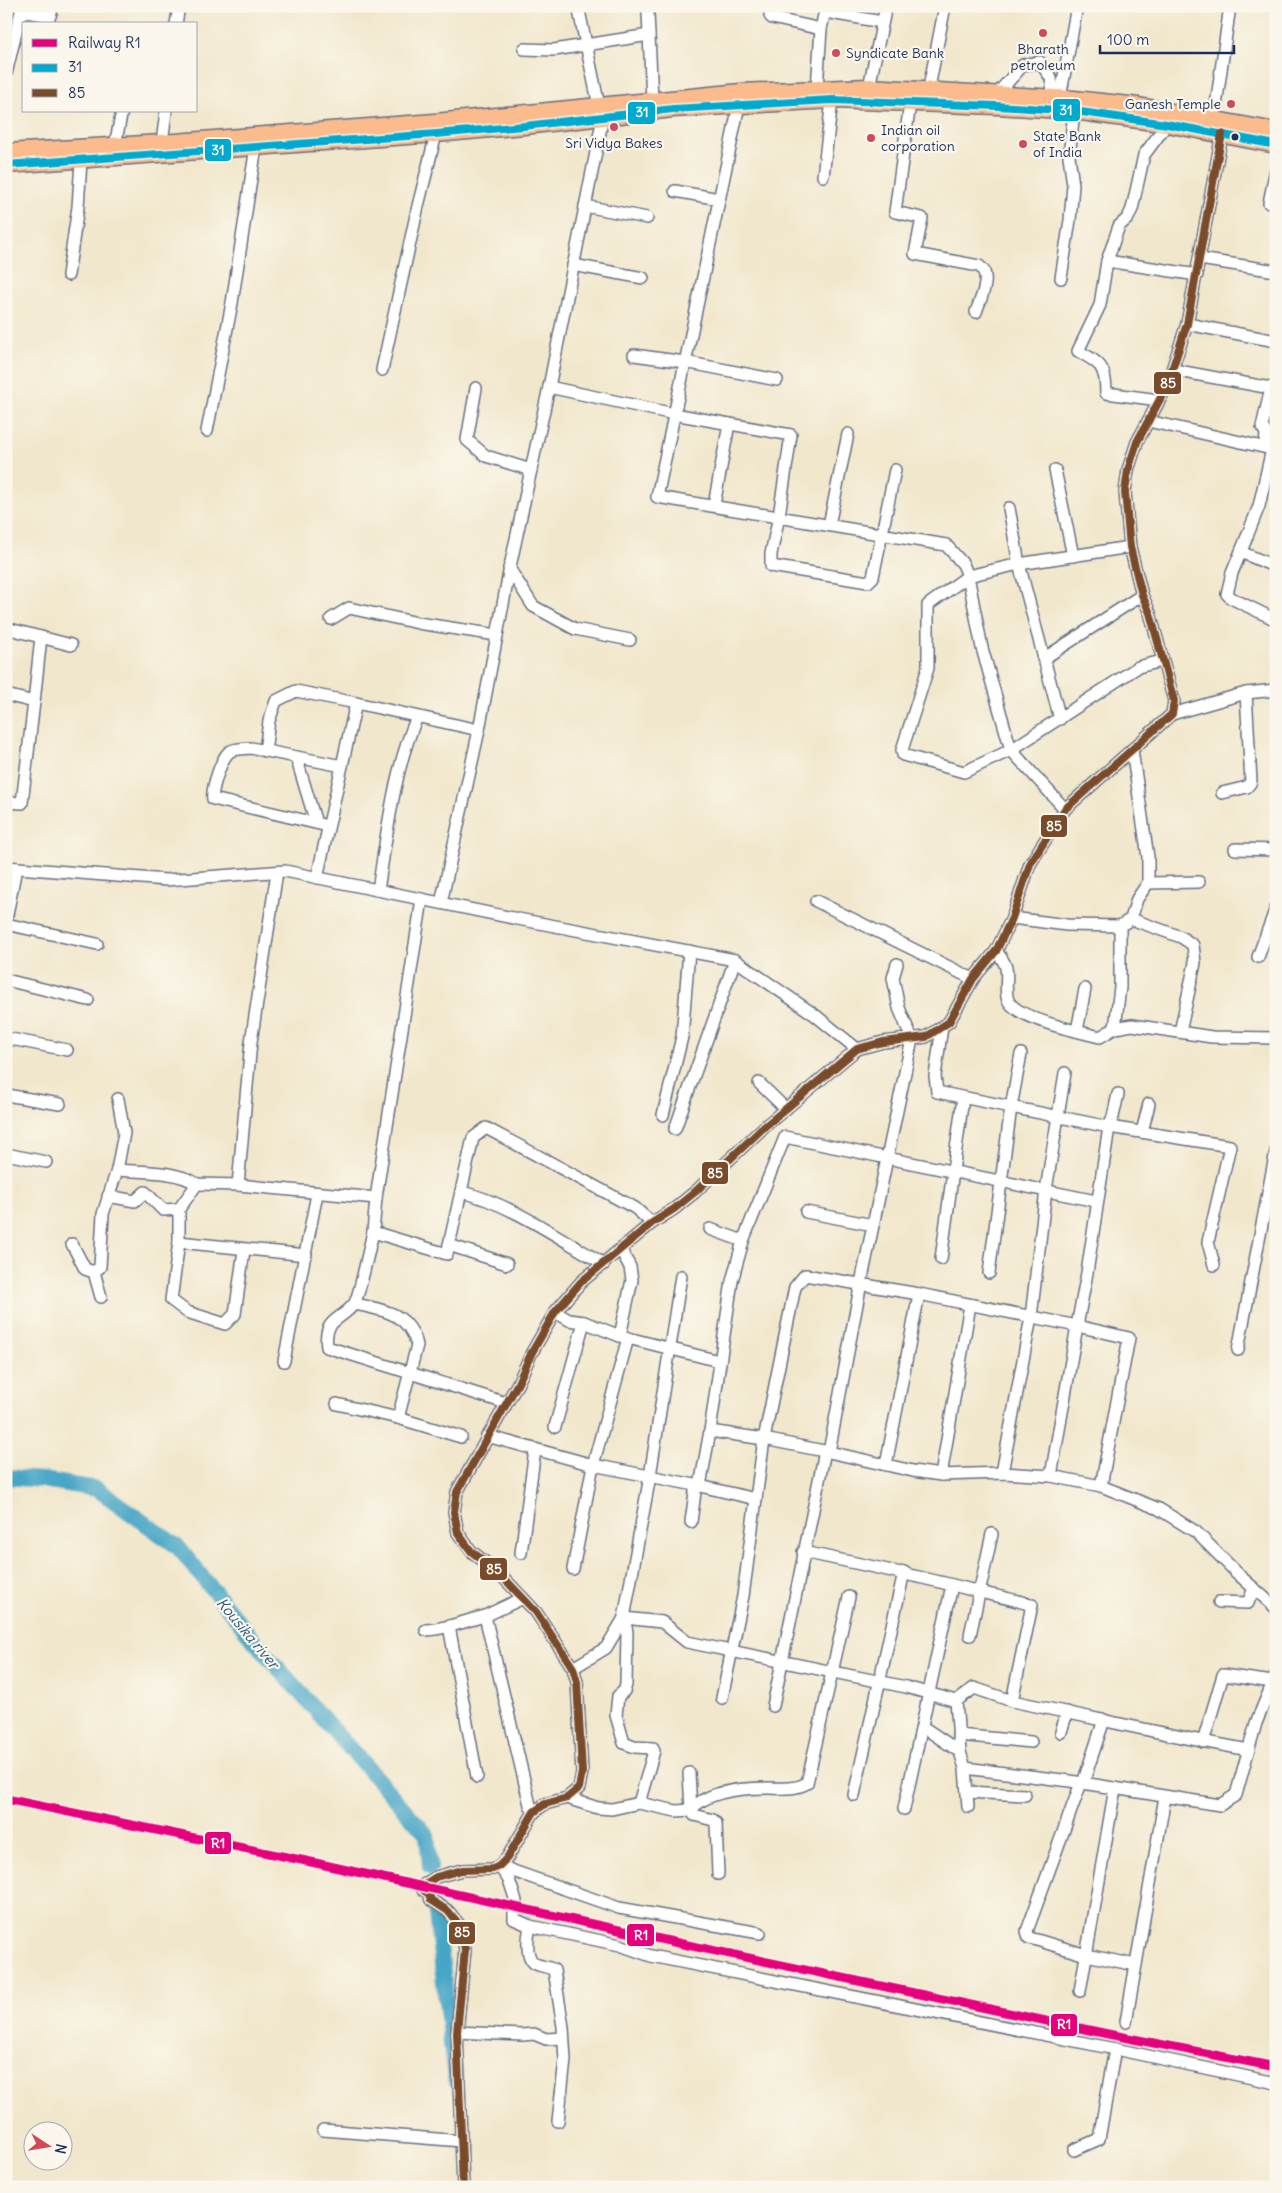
<svg xmlns="http://www.w3.org/2000/svg" width="1282" height="2193" font-family="Delius,sans-serif">
	<style>
		.lines { fill: none; stroke-linecap: round; stroke-linejoin: round }
		.river { stroke: #47a6c6; stroke-width: 16 }
		.minor-casing { stroke: #666f84; stroke-width: 14 }
		.highway-casing { stroke: #666f84; stroke-width: 19 }
		.minor { stroke: #fff; stroke-width: 11 }
		.highway { stroke: #fbbb8c; stroke-width: 16 }
		.bus-1-casing { stroke: #fbf7ec; stroke-width: 11 }
		.bus-2-casing { stroke: #fbf7ec; stroke-width: 11 }
		.bus-1 { stroke: #00a9ce; stroke-width: 8 }
		.bus-2 { stroke: #7a4b2a; stroke-width: 8 }
		.rail-1-casing { stroke: #fbf7ec; stroke-width: 12 }
		.rail-1 { stroke: #e5007d; stroke-width: 9 }
		.poi-dot { fill: #d1495b; stroke: #fbf7ec; stroke-width: 2 }
		.bus-dot { fill: #1b2f5e; stroke: #fbf7ec; stroke-width: 2 }
		.labels { text-anchor: middle; dominant-baseline: central; stroke-width: 4.5; stroke-linejoin: round; paint-order: stroke }
		.poi-label { font-size: 14px; fill: #1b2f5e; stroke: #fbf7ec; text-anchor: start }
		.water-label { font-size: 15px; font-style: italic; fill: #2a5982; stroke: #fbf7ec }
		.line-badge { stroke: #fbf7ec; stroke-width: 2 }
		.badge-label { font-size: 14px; text-anchor: middle; font-weight: bold; fill: #fff }
	</style>
	<rect width="100%" height="100%" fill="#fbf7ec"/>
	<filter id="ink" filterUnits="userSpaceOnUse"><feTurbulence type="fractalNoise" baseFrequency=".02" numOctaves="2"/><feDisplacementMap in="SourceGraphic" scale="10" xChannelSelector="R" yChannelSelector="G"/><feConvolveMatrix kernelMatrix="1 2 1 2 8 2 1 2 1" color-interpolation-filters="sRGB"/></filter>
	<filter id="wash" filterUnits="userSpaceOnUse"><feTurbulence type="fractalNoise" baseFrequency=".0096" numOctaves="4" result="noise"/><feDisplacementMap in="SourceGraphic" scale="20" xChannelSelector="R" yChannelSelector="G"/><feGaussianBlur stdDeviation="1.12" result="paint"/><feColorMatrix in="noise" values="0 0 0 0 0 0 0 0 0 0 0 0 0 0 0 0 0 1.4 0 .05"/><feComposite in="paint" operator="in"/></filter>
	<g filter="url(#wash)">
		<rect width="100%" height="100%" fill="#f1e7cc"/>
		<g class="lines">
			<!-- river -->
			<g class="river">
				<path d="M6,1477L43,1480L97,1489L178,1547L255,1642L427,1835L430,1867"/>
				<path d="M436,1912L455,2079"/>
			</g>
		</g>
	</g>
	<g filter="url(#ink)">
		<g class="lines">
			<defs>
				<g id="minor">
					<path d="M578,6L599,106"/>
					<path d="M771,6L770,16L772,18L821,29"/>
					<path d="M825,12L882,22"/>
					<path d="M648,13L652,100"/>
					<path d="M176,24L179,6"/>
					<path d="M524,49L554,50L649,35"/>
					<path d="M6,74L21,11L50,16L53,6"/>
					<path d="M869,87L886,6"/>
					<path d="M817,88L821,29L826,6"/>
					<path d="M997,94L1023,65L1040,62L1051,78L1054,98"/>
					<path d="M911,96L895,212L922,218L915,254L979,266C993,275 980,300 976,312"/>
					<path d="M927,98L945,6"/>
					<path d="M1060,98L1077,6"/>
					<path d="M739,105L657,497L946,545L963,564L968,576L1019,564L1130,547"/>
					<path d="M1214,120L1230,6"/>
					<path d="M162,143L166,111"/>
					<path d="M115,145L122,111"/>
					<path d="M823,176L832,100"/>
					<path d="M675,191L719,199"/>
					<path d="M1269,203L1276,169"/>
					<path d="M585,206L647,218"/>
					<path d="M1200,259L1276,271"/>
					<path d="M1107,261L1197,275"/>
					<path d="M573,265L643,278"/>
					<path d="M68,275L78,207L81,161"/>
					<path d="M1061,278L1070,220L1073,185L1069,156L1074,111"/>
					<path d="M1187,324L1276,341"/>
					<path d="M634,355L685,362L777,380"/>
					<path d="M382,370L418,206L436,134"/>
					<path d="M1173,370L1276,389"/>
					<path d="M549,387L674,414L791,435L779,516L771,554V566L868,582L873,577L895,470"/>
					<path d="M476,388L467,440L486,456L531,470"/>
					<path d="M1159,400L1106,393C1106,366 1100,363 1078,351L1100,305L1107,261L1119,226L1128,218L1132,209L1144,155L1167,124"/>
					<path d="M1148,421L1276,450"/>
					<path d="M207,431L232,303L257,140"/>
					<path d="M1265,447L1266,433L1262,427L1271,388"/>
					<path d="M1272,449L1259,506L1242,549L1243,553L1276,567"/>
					<path d="M1055,470L1073,556"/>
					<path d="M714,505L729,424"/>
					<path d="M1009,508L1019,564L1060,719"/>
					<path d="M829,525L848,434"/>
					<path d="M1242,549L1232,573L1227,594L1231,598L1276,620"/>
					<path d="M509,568L533,606L575,629L630,640"/>
					<path d="M331,619L349,608L418,623L497,635"/>
					<path d="M6,628L71,645"/>
					<path d="M1043,659L1142,595"/>
					<path d="M6,695L34,702L22,803L6,802"/>
					<path d="M34,702L41,637"/>
					<path d="M1172,714L1246,693L1276,690"/>
					<path d="M265,751L269,721L276,701L296,691L356,703"/>
					<path d="M296,757L316,823"/>
					<path d="M1222,793L1247,787L1251,782L1246,693"/>
					<path d="M1065,809L1011,750L982,648L968,576L928,605V668L902,750L903,755L964,772L1011,750L1138,667L1162,661"/>
					<path d="M328,826L213,799C211,790 221,760 228,753C233,748 244,749 251,748L342,766"/>
					<path d="M1235,849L1276,850"/>
					<path d="M6,867L166,880L285,871L518,919L735,960L815,1015L857,1049"/>
					<path d="M317,878L356,703L479,730"/>
					<path d="M1148,883L1199,882"/>
					<path d="M378,890C387,834 394,769 417,717"/>
					<path d="M422,899L376,1198L373,1232L447,1254L473,1138L486,1128L635,1208L652,1223"/>
					<path d="M816,901L973,979"/>
					<path d="M441,903L479,730L511,562L549,387L603,117"/>
					<path d="M1012,918L1067,925L1120,926L1131,919L1137,899L1148,883V857L1132,750"/>
					<path d="M1131,919L1181,937L1193,945L1195,963L1180,1032"/>
					<path d="M6,920L16,868"/>
					<path d="M6,924L97,944"/>
					<path d="M996,951C1013,971 1004,975 1007,997C1011,1019 1082,1032 1100,1037L1115,1028L1132,1025L1212,1037L1276,1038"/>
					<path d="M1258,957L1276,908"/>
					<path d="M897,964L893,978L899,1008L912,1039L861,1283L829,1452L913,1471L941,1475L1002,1473L1051,1476L1101,1486L1129,1338L1077,1326L1087,1273L1109,1127L937,1092L935,1076L942,1027"/>
					<path d="M6,980L88,1000"/>
					<path d="M1115,1028L1120,987V926"/>
					<path d="M1077,1031L1085,989"/>
					<path d="M6,1038L67,1050"/>
					<path d="M759,1083L786,1109"/>
					<path d="M1118,1094L1113,1117L1109,1127L1230,1146L1208,1242L1214,1265"/>
					<path d="M6,1095L60,1104"/>
					<path d="M663,1115L682,1037L689,951"/>
					<path d="M675,1129L735,960"/>
					<path d="M1142,1132L1149,1104"/>
					<path d="M6,1154L46,1162"/>
					<path d="M117,1170C142,1172 175,1170 197,1184L238,1185L376,1198"/>
					<path d="M197,1184L179,1209V1242L171,1300L187,1312L225,1324L235,1314L244,1250"/>
					<path d="M238,1185L251,1042L277,872"/>
					<path d="M461,1192C508,1202 562,1240 604,1264"/>
					<path d="M108,1196L135,1201L145,1192L163,1210L179,1209"/>
					<path d="M806,1212L873,1225"/>
					<path d="M710,1229L743,1241"/>
					<path d="M373,1232C370,1244 359,1298 354,1304C341,1321 323,1318 327,1347L506,1403"/>
					<path d="M179,1242L306,1255"/>
					<path d="M72,1244L85,1269L94,1272L101,1297"/>
					<path d="M449,1245L507,1264"/>
					<path d="M941,1259L963,1098"/>
					<path d="M94,1272L100,1267L103,1214L117,1170L124,1133L118,1099"/>
					<path d="M989,1273L1011,1107L1021,1054"/>
					<path d="M355,1304C384,1310 409,1313 417,1345L398,1418"/>
					<path d="M555,1312L569,1320L584,1322L620,1336L719,1361"/>
					<path d="M620,1336L632,1280L630,1267L621,1250"/>
					<path d="M1238,1350L1276,1151"/>
					<path d="M284,1361L317,1194"/>
					<path d="M337,1404L398,1418L461,1437"/>
					<path d="M555,1427L584,1322"/>
					<path d="M487,1436L593,1465L700,1486L710,1431"/>
					<path d="M829,1452L764,1439L710,1431L732,1281L743,1241L785,1137L1096,1201"/>
					<path d="M886,1465L919,1294"/>
					<path d="M1002,1473L1031,1317L1046,1190L1065,1073"/>
					<path d="M941,1475L970,1305"/>
					<path d="M700,1486L756,1499"/>
					<path d="M1101,1486L1159,1509L1196,1532L1240,1576L1276,1608"/>
					<path d="M691,1522L696,1485"/>
					<path d="M803,1552C861,1564 919,1576 976,1591C995,1596 1013,1599 1032,1605L1012,1701C1091,1717 1169,1736 1249,1750"/>
					<path d="M521,1553L535,1450"/>
					<path d="M573,1569L593,1465L628,1338"/>
					<path d="M523,1598L485,1616L530,1805L534,1812"/>
					<path d="M1219,1602L1248,1603L1254,1588"/>
					<path d="M624,1618L662,1622L687,1642L906,1687L956,1701L960,1752L965,1768L1070,1781L1220,1805L1236,1795L1256,1723L1276,1675"/>
					<path d="M624,1618L627,1632L626,1685L624,1691L618,1696L616,1715L624,1743L634,1747L653,1748L654,1751L639,1803"/>
					<path d="M449,1626L477,1777"/>
					<path d="M426,1630C446,1629 465,1621 485,1616"/>
					<path d="M970,1635L992,1534"/>
					<path d="M573,1668L606,1648L624,1618L650,1476L681,1276"/>
					<path d="M722,1698L743,1596L764,1439L795,1287L805,1275L919,1294L1077,1326L1051,1476"/>
					<path d="M956,1701L974,1688L1012,1701"/>
					<path d="M773,1706L825,1451"/>
					<path d="M923,1727L960,1752"/>
					<path d="M1061,1732L1067,1712"/>
					<path d="M958,1735L1031,1742"/>
					<path d="M1203,1742L1223,1675L1273,1682"/>
					<path d="M965,1768L968,1807"/>
					<path d="M689,1773L691,1810L694,1815L713,1820L716,1823L718,1874"/>
					<path d="M1081,1783L1027,1931L1029,1938L1037,1940L1086,1955L1136,1965"/>
					<path d="M1083,1783L1104,1720"/>
					<path d="M967,1792L1025,1795"/>
					<path d="M854,1795L904,1572"/>
					<path d="M567,1798L598,1808L612,1809L639,1803L676,1811L691,1810C707,1790 744,1788 768,1788C782,1788 795,1790 807,1783L849,1597"/>
					<path d="M904,1809L952,1585"/>
					<path d="M499,1866L509,1880L516,1901"/>
					<path d="M494,1868L499,1866L619,1908L760,1933"/>
					<path d="M423,1890L422,1886L436,1877L462,1870L493,1869L499,1866L507,1858L534,1812L545,1804L567,1798L579,1788L582,1772L577,1682L573,1668L536,1612L500,1574L471,1551L458,1533L454,1512L457,1492L518,1383L531,1354L555,1312L581,1282L652,1223L674,1209L695,1192L764,1127L857,1049L883,1042L926,1037L949,1022L973,979L996,951L1012,918L1030,864L1065,809L1172,714L1174,701L1150,613L1142,595L1130,547L1125,492L1128,470L1137,442L1166,388L1187,324L1222,134"/>
					<path d="M429,1894L431,1900L448,1911L461,1927L465,1950L457,2032L463,2187"/>
					<path d="M514,1912V1919L530,1926L620,1945L651,1956L1115,2049"/>
					<path d="M530,1926C528,1936 525,1956 534,1963C540,1967 548,1966 554,1970L563,2027L565,2060L558,2121"/>
					<path d="M1080,1991L1115,1788"/>
					<path d="M1126,2022L1165,1797"/>
					<path d="M457,2032L522,2035L534,2034L546,2039L563,2038"/>
					<path d="M323,2130L462,2141"/>
					<path d="M1074,2150L1099,2139L1115,2049L1276,2083"/>
				</g>
				<g id="highway">
					<path d="M6,152L162,143L435,122L741,92L869,87L1074,99L1139,106L1276,131"/>
					<path d="M6,165L436,134L524,126L673,109L832,100L997,106L1074,111L1167,124L1276,145"/>
				</g>
			</defs>
			<!-- minor casing -->
			<use href="#minor" class="minor-casing"/>
			<!-- highway casing -->
			<use href="#highway" class="highway-casing"/>
			<!-- minor -->
			<use href="#minor" class="minor"/>
			<!-- highway -->
			<use href="#highway" class="highway"/>
			<defs>
				<path id="bus-1" d="M6,165L436,134L524,126L673,109L832,100L997,106L1074,111L1167,124L1276,145"/>
				<path id="bus-2" d="M463,2187L457,2032L465,1950L461,1927L448,1911L431,1900L429,1894L423,1890L422,1886L436,1877L462,1870L493,1869L499,1866L507,1858L534,1812L545,1804L567,1798L579,1788L582,1772L577,1682L573,1668L536,1612L500,1574L471,1551L458,1533L454,1512L457,1492L518,1383L531,1354L555,1312L581,1282L652,1223L674,1209L695,1192L764,1127L857,1049L883,1042L926,1037L949,1022L973,979L996,951L1012,918L1030,864L1065,809L1172,714L1174,701L1150,613L1142,595L1130,547L1125,492L1128,470L1137,442L1166,388L1187,324L1222,134"/>
			</defs>
			<!-- bus-1 casing -->
			<use href="#bus-1" class="bus-1-casing"/>
			<!-- bus-2 casing -->
			<use href="#bus-2" class="bus-2-casing"/>
			<!-- bus-1 -->
			<use href="#bus-1" class="bus-1"/>
			<!-- bus-2 -->
			<use href="#bus-2" class="bus-2"/>
			<defs>
				<path id="rail-1" d="M6,1799L311,1862L678,1943L1108,2034L1276,2067"/>
			</defs>
			<!-- rail-1 casing -->
			<use href="#rail-1" class="rail-1-casing"/>
			<!-- rail-1 -->
			<use href="#rail-1" class="rail-1"/>
		</g>
	</g>
	<!-- markers -->
	<g class="poi-dot">
		<circle cx="1043" cy="33" r="5"/>
		<circle cx="836" cy="53" r="5"/>
		<circle cx="1231" cy="104" r="5"/>
		<circle cx="614" cy="127" r="5"/>
		<circle cx="871" cy="138" r="5"/>
		<circle cx="1023" cy="144" r="5"/>
	</g>
	<circle class="bus-dot" cx="1235" cy="137" r="4.5"/>
	<g class="labels">
		<!-- poi labels -->
		<g class="poi-label">
			<text x="1043" y="49" text-anchor="middle">Bharath<tspan x="1043" dy="16">petroleum</tspan></text>
			<text x="846" y="53">Syndicate Bank</text>
			<text x="1221" y="104" text-anchor="end">Ganesh Temple</text>
			<text x="881" y="130">Indian oil<tspan x="881" dy="16">corporation</tspan></text>
			<text x="1033" y="136">State Bank<tspan x="1033" dy="16">of India</tspan></text>
			<text x="614" y="143" text-anchor="middle">Sri Vidya Bakes</text>
		</g>
		<!-- water labels -->
		<g class="water-label">
			<text transform="translate(248 1633) rotate(50)">Kousika river</text>
		</g>
	</g>
	<g class="line-badge">
		<rect x="1052" y="98" width="29" height="24" rx="5" fill="#00a9ce"/>
		<rect x="627" y="101" width="29" height="24" rx="5" fill="#00a9ce"/>
		<rect x="204" y="138" width="28" height="24" rx="5" fill="#00a9ce"/>
		<rect x="1153" y="371" width="29" height="24" rx="5" fill="#7a4b2a"/>
		<rect x="1040" y="814" width="28" height="24" rx="5" fill="#7a4b2a"/>
		<rect x="701" y="1161" width="28" height="24" rx="5" fill="#7a4b2a"/>
		<rect x="479" y="1557" width="29" height="24" rx="5" fill="#7a4b2a"/>
		<rect x="204" y="1831" width="28" height="24" rx="5" fill="#e5007d"/>
		<rect x="448" y="1921" width="28" height="24" rx="5" fill="#7a4b2a"/>
		<rect x="626" y="1923" width="29" height="24" rx="5" fill="#e5007d"/>
		<rect x="1050" y="2013" width="28" height="24" rx="5" fill="#e5007d"/>
	</g>
	<g class="badge-label">
		<text x="1066" y="115">31</text>
		<text x="642" y="117">31</text>
		<text x="218" y="155">31</text>
		<text x="1168" y="388">85</text>
		<text x="1054" y="831">85</text>
		<text x="715" y="1178">85</text>
		<text x="494" y="1574">85</text>
		<text x="218" y="1848">R1</text>
		<text x="462" y="1937">85</text>
		<text x="641" y="1940">R1</text>
		<text x="1064" y="2029">R1</text>
	</g>
	<!-- margin -->
	<rect width="1282" height="2193" fill="none" stroke="#fbf7ec" stroke-width="25"/>
	<!-- legend -->
	<rect x="22" y="22" width="175" height="90" fill="#fbf7ec" stroke="#a1a7b3"/>
	<rect x="32" y="39" width="25" height="8" fill="#e5007d" stroke="#a1a7b3"/>
	<text x="68" y="48" font-size="15" fill="#1b2f5e">Railway R1</text>
	<rect x="32" y="64" width="25" height="8" fill="#00a9ce" stroke="#a1a7b3"/>
	<text x="68" y="72" font-size="15" fill="#1b2f5e">31</text>
	<rect x="32" y="89" width="25" height="8" fill="#7a4b2a" stroke="#a1a7b3"/>
	<text x="68" y="98" font-size="15" fill="#1b2f5e">85</text>
	<!-- north arrow -->
	<g transform="translate(48 2146) rotate(102)"><circle r="24" fill="#fbf7ec" stroke="#a1a7b3"/>
	<path d="M0-4L9 19L0 12L-9 19Z" fill="#d1495b"/>
	<text y="-8" font-size="14" font-weight="bold" text-anchor="middle" fill="#1b2f5e">N</text>
	</g>
	<!-- scale -->
	<path d="M1100 45v8h134v-8" fill="none" stroke="#1b2f5e" stroke-width="2.5"/>
	<text x="1107" y="45" font-size="15" fill="#1b2f5e" stroke="#fbf7ec" stroke-width="4" paint-order="stroke">100 m</text>
</svg>
